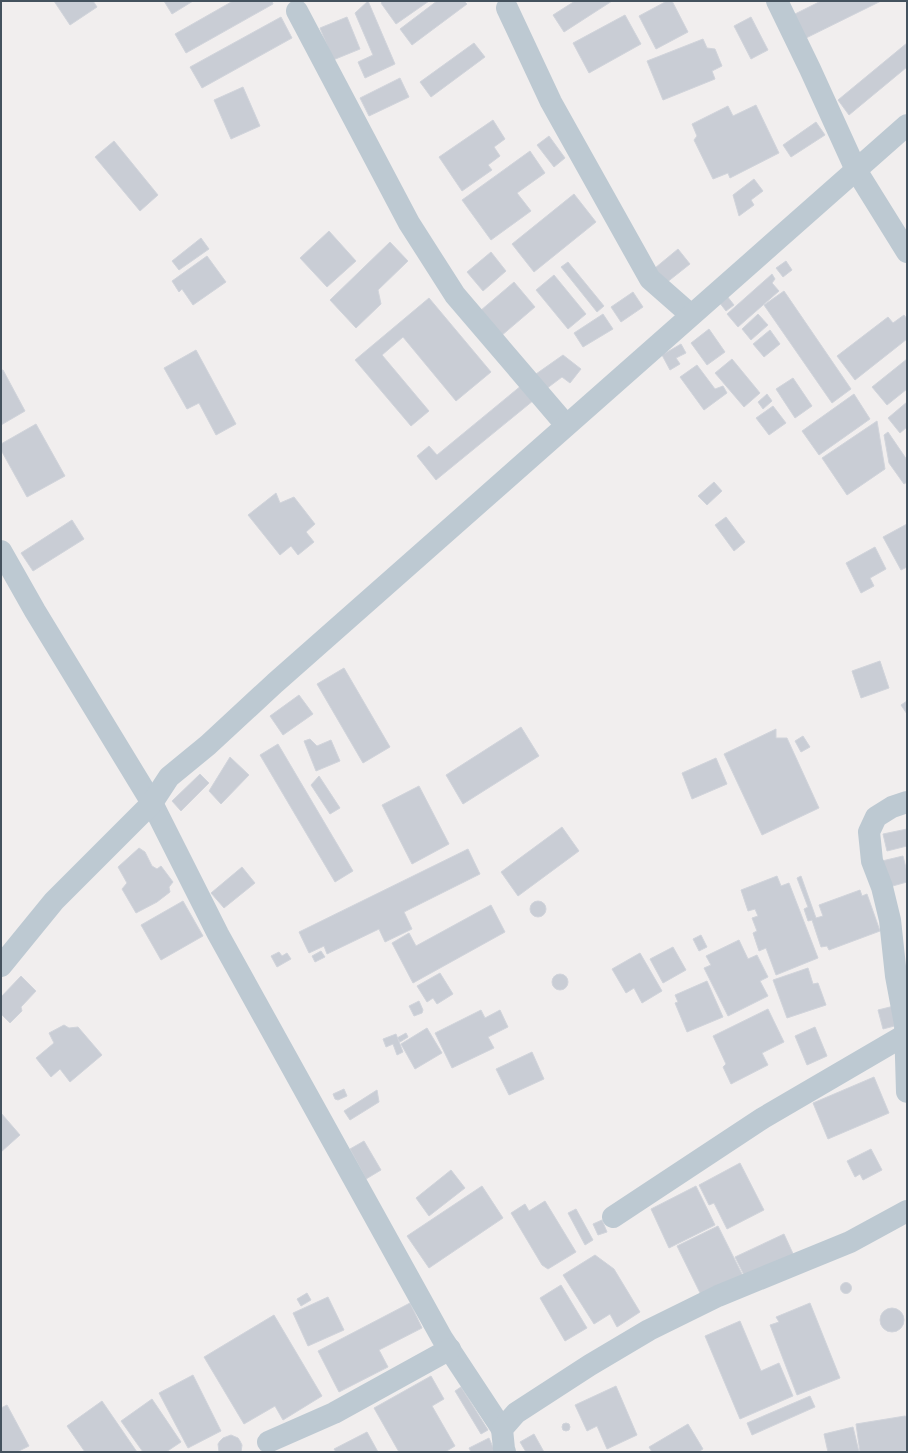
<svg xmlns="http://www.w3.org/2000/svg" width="908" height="1453" font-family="'DejaVu Sans',sans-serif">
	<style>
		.building { fill: #c9cdd5; stroke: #d1d4db }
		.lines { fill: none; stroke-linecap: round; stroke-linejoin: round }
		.minor { stroke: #bdc9d2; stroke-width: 22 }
	</style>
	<rect width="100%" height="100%" fill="#f1eeee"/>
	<!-- building -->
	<g class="building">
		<path d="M54,1H93L97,7L70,25Z"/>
		<path d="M164,1H193L172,14Z"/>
		<path d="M233,1H272L273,4L186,53L175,34Z"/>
		<path d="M368,1L395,64L365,78L358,62L373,55L355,13Z"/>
		<path d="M383,1H429L396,24L381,3Z"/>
		<path d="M437,1H464L467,4L412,45L400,29Z"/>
		<path d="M575,1H612L564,32L553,15Z"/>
		<path d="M667,1H672L688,32L656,49L639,16Z"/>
		<path d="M821,1H881L804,39L793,15Z"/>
		<path d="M625,15L641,44L589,73L573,43Z"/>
		<path d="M281,17L292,38L202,88L190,67Z"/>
		<path d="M347,17L360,49L333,60L320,28Z"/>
		<path d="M751,17L768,50L751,59L734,26Z"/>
		<path d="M703,39L707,48L715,49L722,66L712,71L715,79L663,100L647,61Z"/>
		<path d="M474,43L485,57L431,97L420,82Z"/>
		<path d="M907,43V67L849,115L838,100Z"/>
		<path d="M400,78L409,97L369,116L360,98Z"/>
		<path d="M243,87L260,126L231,139L214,100Z"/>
		<path d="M756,105L779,153L730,178L728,173L713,179L694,140L697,136L692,124L728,106L733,116Z"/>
		<path d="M493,120L505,139L494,147L500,156L488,165L492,170L462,191L439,157Z"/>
		<path d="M816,122L825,135L791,157L783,145Z"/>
		<path d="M549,136L565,158L554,167L537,145Z"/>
		<path d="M114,141L158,195L140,211L95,157Z"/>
		<path d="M530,151L545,173L517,193L531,211L491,240L462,200Z"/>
		<path d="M754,179L763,191L751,200L754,205L739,216L733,195Z"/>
		<path d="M574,194L596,222L534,272L512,244Z"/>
		<path d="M329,231L356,261L327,287L300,258Z"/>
		<path d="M201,238L209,249L179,270L172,261Z"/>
		<path d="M390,242L408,261L378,290L381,304L356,328L330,300Z"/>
		<path d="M678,249L690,264L666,283L655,268Z"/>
		<path d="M491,252L506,271L483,291L467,272Z"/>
		<path d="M207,256L226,282L193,305L182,289L179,292L172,281Z"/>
		<path d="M786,261L792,270L783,277L776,268Z"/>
		<path d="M568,262L604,306L597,312L561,267Z"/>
		<path d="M772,274L775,279L772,283L779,291L738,327L727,314Z"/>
		<path d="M554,275L586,314L568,329L536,290Z"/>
		<path d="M514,282L535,307L501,336L480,311Z"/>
		<path d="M784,291L851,389L832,403L764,305Z"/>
		<path d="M633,292L643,307L621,322L611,307Z"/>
		<path d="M727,296L734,305L726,311L719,302Z"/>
		<path d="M429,298L491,372L456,401L403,337L382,355L429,411L411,426L355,360Z"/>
		<path d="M603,314L613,329L583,347L574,333Z"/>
		<path d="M758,314L768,325L751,340L742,329Z"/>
		<path d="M904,315L907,319V339L855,380L837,356L888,317L893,323Z"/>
		<path d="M709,329L725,352L707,365L691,343Z"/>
		<path d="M770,330L780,344L764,357L753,344Z"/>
		<path d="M681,344L686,353L676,358L680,364L670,370L662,355Z"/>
		<path d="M196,350L236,424L216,435L199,403L187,409L164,368Z"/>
		<path d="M563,355L581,369L570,383L562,377L546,389L536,374Z"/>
		<path d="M732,359L760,393L744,407L715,373Z"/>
		<path d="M907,359V389L887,405L872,387Z"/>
		<path d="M697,365L715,389L723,386L727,393L704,410L680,377Z"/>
		<path d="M1,370H3L25,411L1,425Z"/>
		<path d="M793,378L812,406L795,418L776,389Z"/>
		<path d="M522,385L534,400L436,480L417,456L429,446L437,455Z"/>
		<path d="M767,394L772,401L763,409L758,402Z"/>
		<path d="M854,394L870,419L819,455L802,431Z"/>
		<path d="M907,402V427L900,433L888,418Z"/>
		<path d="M773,406L786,423L769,435L756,418Z"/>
		<path d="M877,421L885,469L847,495L822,458Z"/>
		<path d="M36,424L65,476L27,497L1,450V444Z"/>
		<path d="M888,432L907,460V482L904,484L889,463L884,435Z"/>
		<path d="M714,482L722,491L707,505L698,496Z"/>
		<path d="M276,493L280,503L294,497L315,524L306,532L314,542L298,555L291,546L280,555L248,515Z"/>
		<path d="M726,517L745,542L734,551L715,525Z"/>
		<path d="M72,520L84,539L33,571L21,553Z"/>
		<path d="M907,524V567L901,570L883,537Z"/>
		<path d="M875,547L886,569L870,578L874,586L861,593L846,563Z"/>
		<path d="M880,661L889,688L861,698L852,671Z"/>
		<path d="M344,668L390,747L363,763L317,684Z"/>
		<path d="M299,695L313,714L283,735L270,716Z"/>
		<path d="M907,701V714L901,705Z"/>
		<path d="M521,727L539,756L463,804L446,775Z"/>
		<path d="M776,729V738H787L819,808L762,835L724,754Z"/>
		<path d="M803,736L810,747L801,752L795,741Z"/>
		<path d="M310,739L317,746L331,740L340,761L316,771L304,741Z"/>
		<path d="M278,744L353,871L335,882L260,755Z"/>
		<path d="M230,757L249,775L221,804L209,791Z"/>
		<path d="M716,758L727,784L692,799L682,773Z"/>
		<path d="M200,774L209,783L181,811L172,801Z"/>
		<path d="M319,776L340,808L330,814L311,785Z"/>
		<path d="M419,786L449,844L412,864L382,805Z"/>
		<path d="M562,827L579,851L518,896L501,872Z"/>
		<path d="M907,829V846L887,851L883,834Z"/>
		<path d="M139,848L145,852L152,866L157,869L161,866L173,882L169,887L170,892L157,902L136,913L122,889L127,883L118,867Z"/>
		<path d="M468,849L480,874L404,912L412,929L385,942L379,929L327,954L324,946L309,953L299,932Z"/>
		<path d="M903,856L907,872V882L889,887L882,861Z"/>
		<path d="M242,867L255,883L224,908L211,893Z"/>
		<path d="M777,876L781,886L789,883L818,958L776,975L766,948L759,951L753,933L757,931L752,918L758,916L755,909L748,911L741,890Z"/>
		<path d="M801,876L816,918L823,916L819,905L860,890L862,896L867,894L880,931L829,950L827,946L821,947L812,920L808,921L804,909L808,907L797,878Z"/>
		<circle cx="538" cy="909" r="8"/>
		<path d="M183,901L203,936L161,960L141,925Z"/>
		<path d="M491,905L505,932L413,983L392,943L409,933L416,946Z"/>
		<path d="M701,935L707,947L699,951L693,939Z"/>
		<path d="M739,940L748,959L757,955L768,977L760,981L768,996L728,1016L704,968L711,965L706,956Z"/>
		<path d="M673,947L686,970L663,983L650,959Z"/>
		<path d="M321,951L325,957L315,962L312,956Z"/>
		<path d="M279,952L282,956L287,953L291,959L277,967L271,956Z"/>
		<path d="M640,953L662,991L642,1003L634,988L626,993L612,969Z"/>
		<path d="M808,968L813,984L818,983L826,1005L787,1018L773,980Z"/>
		<path d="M440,973L453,994L437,1004L433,998L427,1002L417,986Z"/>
		<circle cx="560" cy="982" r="8"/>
		<path d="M21,976L36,991L21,1007L22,1011L10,1023L1,1014V997Z"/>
		<path d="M707,981L723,1017L687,1032L675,1003L678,1002L675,995Z"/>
		<path d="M419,1001L423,1010L422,1013L414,1016L409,1006Z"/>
		<path d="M898,1005L902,1024L883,1029L878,1010Z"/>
		<path d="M768,1009L784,1042L762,1053L768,1065L731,1084L723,1067L726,1064L713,1036Z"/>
		<path d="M481,1010L485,1018L500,1010L508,1027L488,1037L494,1048L452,1068L435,1033Z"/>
		<path d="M64,1025L69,1028L78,1027L102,1055L70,1082L60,1069L51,1077L36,1058L54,1043L49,1033Z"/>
		<path d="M815,1027L827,1056L807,1065L795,1036Z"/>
		<path d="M427,1028L442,1053L415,1069L401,1044Z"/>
		<path d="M406,1033L408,1037L400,1042L397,1038Z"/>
		<path d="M396,1034L403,1052L397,1055L393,1044L386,1047L383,1039Z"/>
		<path d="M532,1052L544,1079L509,1095L496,1069Z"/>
		<path d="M874,1077L889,1113L828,1139L813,1103Z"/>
		<path d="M344,1089L347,1096L338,1100L335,1099L333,1094Z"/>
		<path d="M377,1090L379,1102L350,1120L344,1111Z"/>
		<path d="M1,1113L20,1135L1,1152Z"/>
		<path d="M364,1141L381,1170L366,1179L350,1149Z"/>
		<path d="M871,1149L882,1170L863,1180L860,1174L855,1177L847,1161Z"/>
		<path d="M740,1163L764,1210L727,1229L714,1203L709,1205L699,1185Z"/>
		<path d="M451,1170L465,1188L429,1216L416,1198Z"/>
		<path d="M482,1186L503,1218L429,1268L407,1236Z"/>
		<path d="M696,1186L715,1225L669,1248L651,1209Z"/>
		<path d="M545,1201L576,1252L548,1269L542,1265L511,1213L525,1204L529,1211Z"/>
		<path d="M576,1209L593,1240L585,1245L568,1213Z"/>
		<path d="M602,1220L607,1232L598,1235L593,1224Z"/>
		<path d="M718,1226L744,1278L704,1301L677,1246Z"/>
		<path d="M784,1234L795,1258L747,1281L735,1257Z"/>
		<path d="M595,1255L614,1269L640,1312L617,1327L610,1314L594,1324L563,1275Z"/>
		<circle cx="846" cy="1288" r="5.5"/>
		<path d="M561,1285L587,1328L565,1341L540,1298Z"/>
		<path d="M307,1293L311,1300L301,1306L297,1299Z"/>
		<path d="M328,1297L344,1330L308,1346L293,1313Z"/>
		<path d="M410,1303L422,1328L379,1350L388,1367L339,1392L318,1351Z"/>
		<path d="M810,1303L840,1378L797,1395L770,1325L779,1322L776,1317Z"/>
		<circle cx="892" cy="1320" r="12"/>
		<path d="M274,1315L322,1396L283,1420L275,1406L244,1424L204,1357Z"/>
		<path d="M740,1321L761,1371L779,1363L793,1396L740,1419L705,1336Z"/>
		<path d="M193,1375L221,1431L188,1448L159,1393Z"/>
		<path d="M431,1376L444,1399L432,1406L455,1446L445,1452H399L374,1408Z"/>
		<path d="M616,1386L637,1435L607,1449L597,1426L587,1431L575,1405Z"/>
		<path d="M461,1387L488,1430L481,1434L455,1391Z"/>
		<path d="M810,1396L815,1407L752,1435L747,1423Z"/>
		<path d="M152,1399L181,1442L166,1452H143L121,1421Z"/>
		<path d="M102,1401L137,1452H85L67,1426Z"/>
		<path d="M7,1405L29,1446L17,1452H1V1408Z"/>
		<path d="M905,1416L907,1417V1450L897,1452H860L856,1424Z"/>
		<circle cx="566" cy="1427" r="4"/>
		<path d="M688,1424L703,1449L698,1452H652L649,1447Z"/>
		<path d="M853,1427L859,1452H828L824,1434Z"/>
		<path d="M367,1432L378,1452H336L334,1449Z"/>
		<path d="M534,1434L544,1452H526L520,1442Z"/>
		<path d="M231,1435L238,1438L240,1441L242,1445L241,1452H219L218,1444L220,1441L223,1438Z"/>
		<path d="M489,1438L495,1452H471L469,1448Z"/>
	</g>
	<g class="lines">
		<!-- minor -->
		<g class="minor">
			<path d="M777,1L810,69L856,170L907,252"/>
			<path d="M507,8L551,102L650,279L691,315"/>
			<path d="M297,11L409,223L455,295L566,425"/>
			<path d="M1,551L35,611L152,803L218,934L442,1338L502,1429"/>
			<path d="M907,802L892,807L876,817L869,832L872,861L882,887L890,920L896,976L905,1024L907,1092"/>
			<path d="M1,966L54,901L152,803L169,777L208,745L275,683L907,125"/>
			<path d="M613,1217L763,1118L905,1035"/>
			<path d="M268,1442L334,1413L450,1349"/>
			<path d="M505,1452L504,1449L502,1429L516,1413L590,1365L649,1330L718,1296L850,1242L907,1211"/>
		</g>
	</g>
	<!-- border -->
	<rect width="908" height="1453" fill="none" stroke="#44525e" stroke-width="4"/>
</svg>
